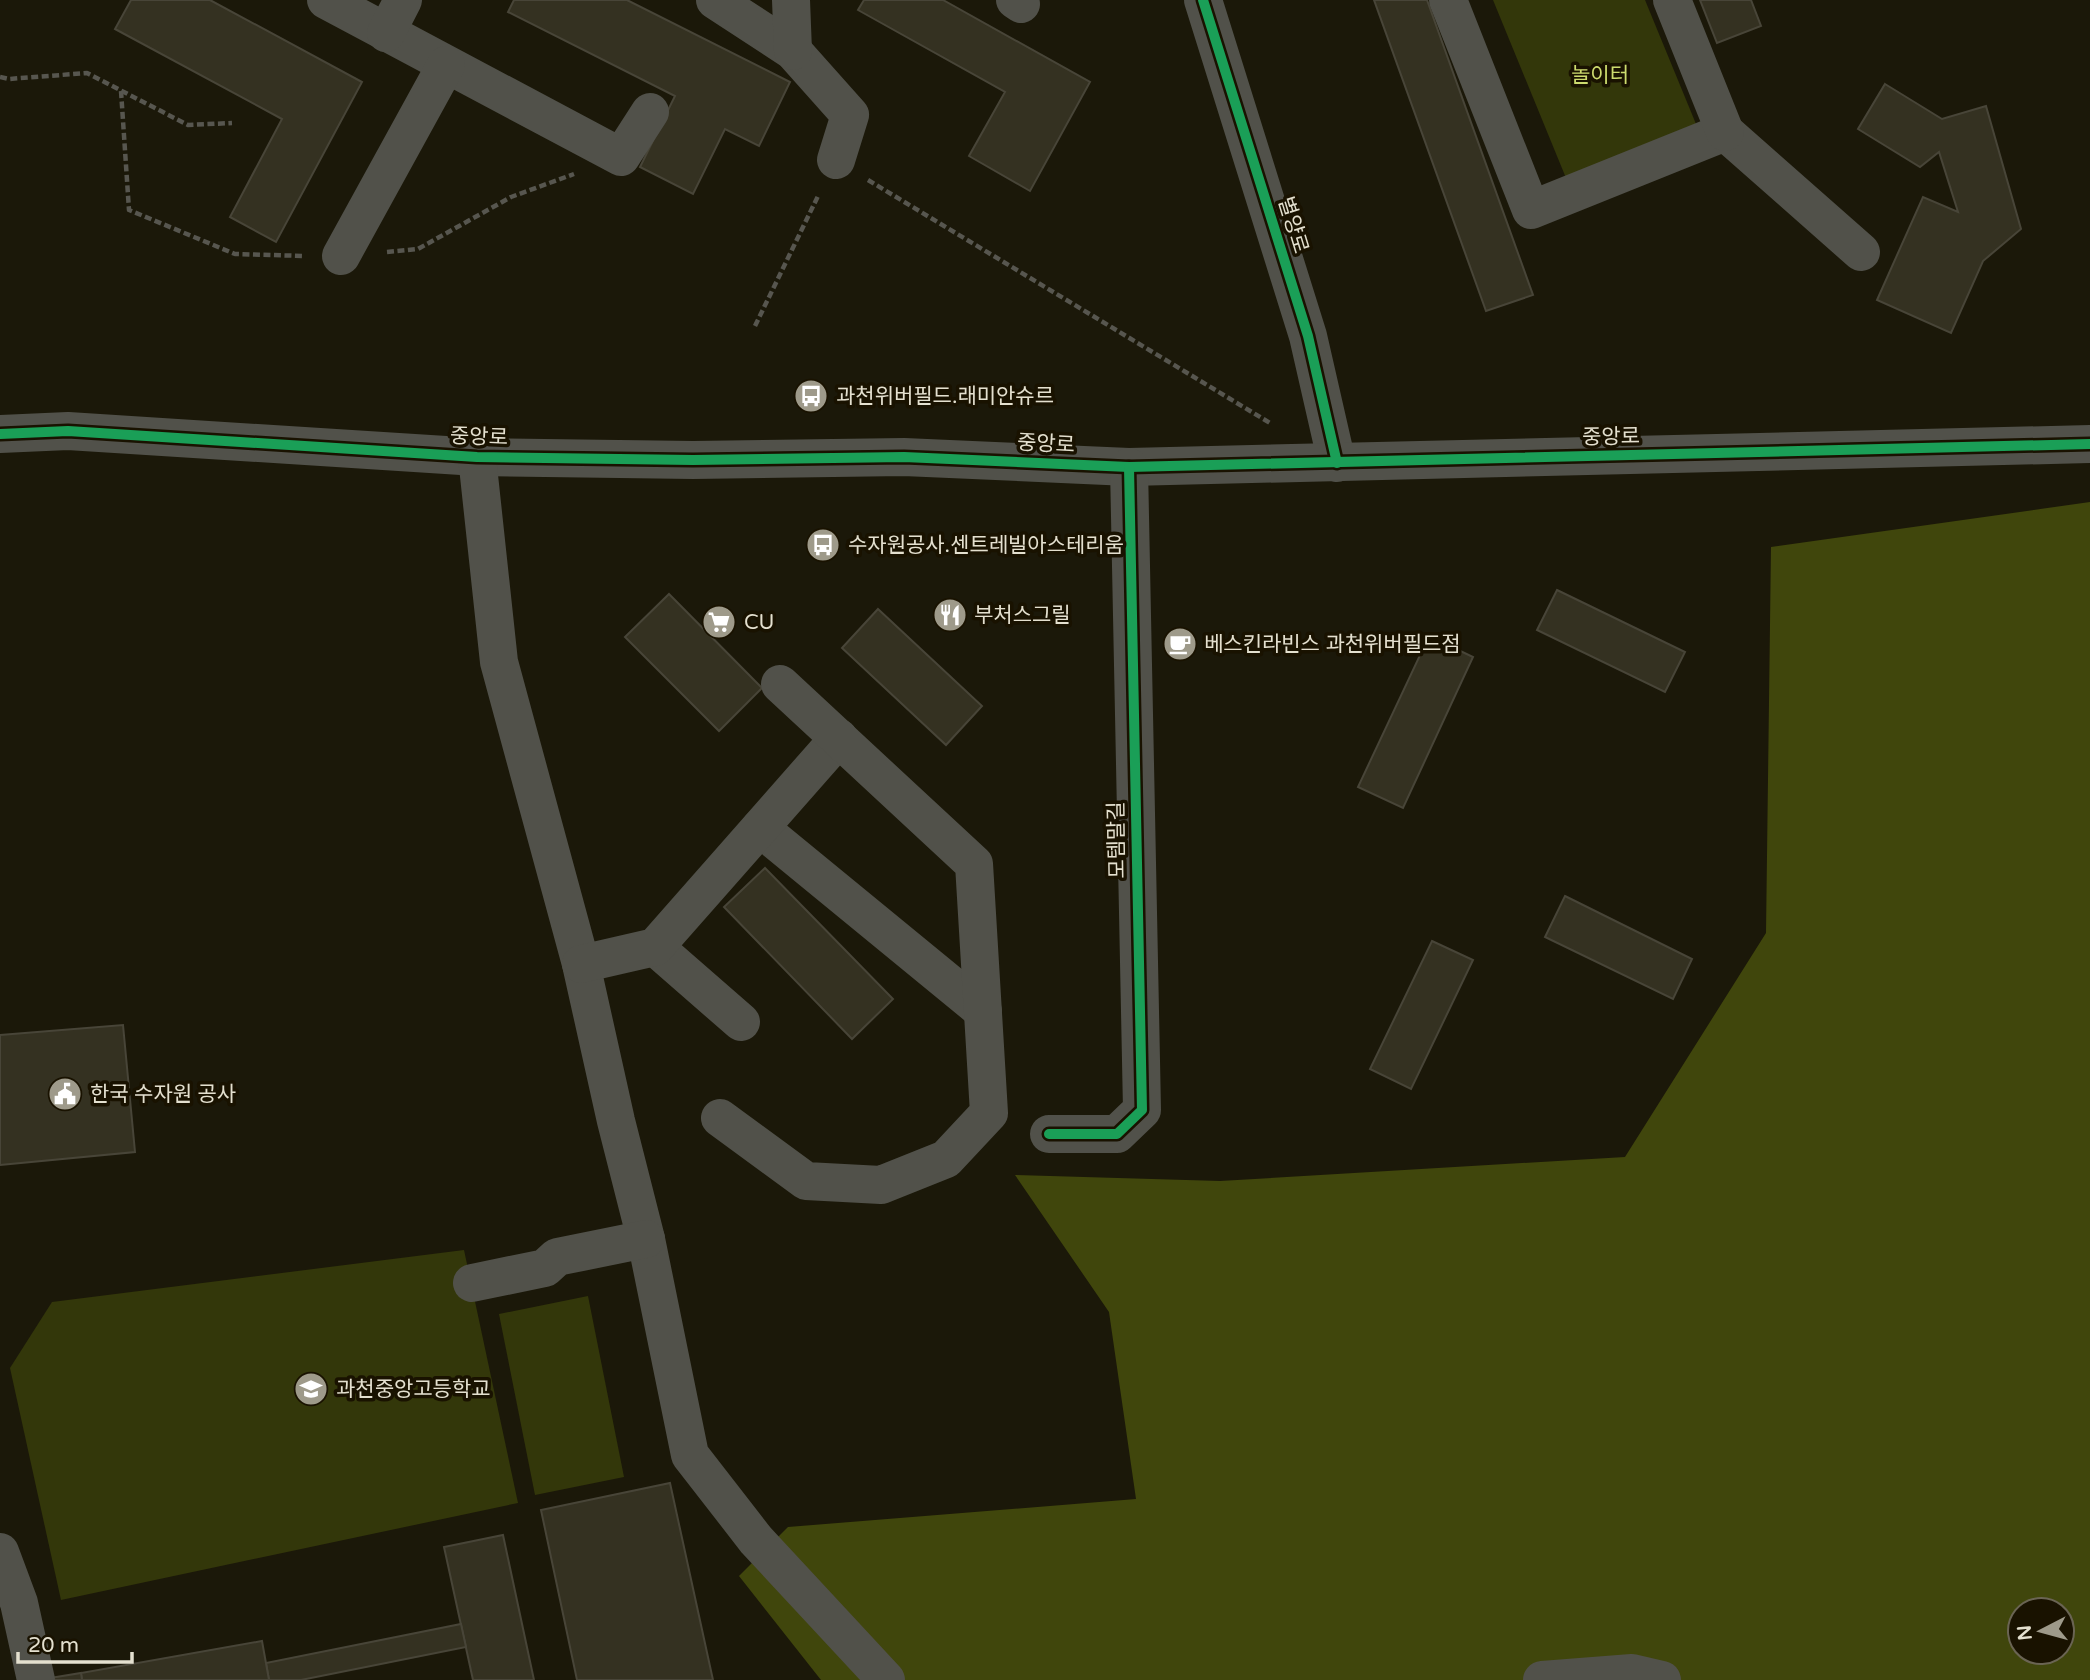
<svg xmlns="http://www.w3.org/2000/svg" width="2090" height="1680" font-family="'Varela Round','Noto Sans KR',sans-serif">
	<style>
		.green { fill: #33370a }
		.forest { fill: #40460c; fill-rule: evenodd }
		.building { fill: #343121; stroke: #484538; stroke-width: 2 }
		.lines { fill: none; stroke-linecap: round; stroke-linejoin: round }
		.path { stroke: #57564f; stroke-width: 4.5; stroke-dasharray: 7 3.5; stroke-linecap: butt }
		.minor { stroke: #51514a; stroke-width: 38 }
		.cycleway-casing { stroke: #191200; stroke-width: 15 }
		.cycleway { stroke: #1a9f57; stroke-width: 10 }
		.labels { text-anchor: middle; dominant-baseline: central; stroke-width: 7; stroke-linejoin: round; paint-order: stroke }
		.park-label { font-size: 21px; fill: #cddb6e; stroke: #191200 }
		.street-label { font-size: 21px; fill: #e4e0cf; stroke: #191200 }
		.poi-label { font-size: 21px; fill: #e4e0cf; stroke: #191200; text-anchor: start }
	</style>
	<rect width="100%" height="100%" fill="#1b1809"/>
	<!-- green -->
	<g class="green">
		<path d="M1493,0H1645L1696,124L1566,178Z"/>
		<path d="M464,1250L518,1503L61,1600L10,1368L52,1302Z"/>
		<path d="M588,1296L624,1477L535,1495L499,1314Z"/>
	</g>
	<!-- forest -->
	<path class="forest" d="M2090,502V1680H821L739,1576L788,1527L1136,1499L1109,1312L1015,1175L1220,1181L1625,1157L1766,933L1771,547ZM2020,1610H2062V1652H2020Z"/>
	<!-- building -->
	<g class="building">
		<path d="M131,0H210L362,82L276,242L230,217L282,119L115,29Z"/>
		<path d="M514,0H627L790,82L759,146L725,129L693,194L640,167L675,96L508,12Z"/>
		<path d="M864,0H943L1090,82L1030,191L969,156L1005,92L858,10Z"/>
		<path d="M1374,0H1427L1533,295L1486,311Z"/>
		<path d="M1700,0H1751L1761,26L1717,43Z"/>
		<path d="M1885,84L1942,119L1986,106L2021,229L1983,261L1951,333L1877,300L1923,197L1958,212L1939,152L1920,167L1858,129Z"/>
		<path d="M1557,590L1685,652L1665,692L1537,630Z"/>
		<path d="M669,594L762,688L719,731L625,637Z"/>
		<path d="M878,609L982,706L946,745L842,648Z"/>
		<path d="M1429,636L1473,657L1403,808L1358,787Z"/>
		<path d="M765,868L893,999L852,1039L724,907Z"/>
		<path d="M1565,896L1692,959L1673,999L1545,937Z"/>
		<path d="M1432,941L1473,960L1411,1089L1370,1069Z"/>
		<path d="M123,1025L135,1152L0,1165V1035Z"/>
		<path d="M670,1483L713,1680H577L541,1510Z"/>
		<path d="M503,1535L534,1680H473L444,1547Z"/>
		<path d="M461,1624L466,1647L301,1680H269L266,1663Z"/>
		<path d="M262,1641L269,1680H82L81,1673Z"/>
		<path d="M81,1673L82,1680H38Z"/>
	</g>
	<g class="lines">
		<!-- path -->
		<g class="path">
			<path d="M0,77L9,79L87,73L188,125L232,123"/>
			<path d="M121,91L129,210L235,254L305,256"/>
			<path d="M868,180L1270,423"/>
			<path d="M387,252L418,249L511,197L574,174"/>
			<path d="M755,326L819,194"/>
		</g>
		<!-- minor -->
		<g class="minor">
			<path d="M326,0L621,157L650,112"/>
			<path d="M715,0L793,51L850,115L836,160"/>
			<path d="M791,0L793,51"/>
			<path d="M1015,0L1021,4"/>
			<path d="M1203,0L1308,336L1337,463"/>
			<path d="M1448,0L1531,210L1725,132L1861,252"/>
			<path d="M1672,0L1725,132"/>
			<path d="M386,33L403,0"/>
			<path d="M341,256L446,65"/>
			<path d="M0,434L68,431L477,457L693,460L904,457L1129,467L2090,444"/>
			<path d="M477,457L499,662L581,964L616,1121L646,1239L690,1455L756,1540L886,1680"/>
			<path d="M760,828L983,1011"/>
			<path d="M655,947L741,1022"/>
			<path d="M581,964L655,947L839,738"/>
			<path d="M720,1118L806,1181L881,1185L946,1159L989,1113L974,864L780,684"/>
			<path d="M1049,1134H1117L1142,1110L1129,467"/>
			<path d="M472,1283L545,1268L557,1257L646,1239"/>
			<path d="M0,1552L19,1603L36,1680"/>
			<path d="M1542,1680L1632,1673L1662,1680"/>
		</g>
		<defs>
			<g id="cycleway">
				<path d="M1203,0L1308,336L1337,463"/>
				<path d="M0,434L68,431L477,457L693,460L904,457L1129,467L2090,444"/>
				<path d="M1049,1134H1117L1142,1110L1129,467"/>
			</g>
		</defs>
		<!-- cycleway casing -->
		<use href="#cycleway" class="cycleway-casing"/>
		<!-- cycleway -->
		<use href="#cycleway" class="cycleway"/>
	</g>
	<!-- icons -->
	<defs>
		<symbol id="bus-disc" viewBox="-11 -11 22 22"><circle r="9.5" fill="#9e9a8a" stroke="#191200"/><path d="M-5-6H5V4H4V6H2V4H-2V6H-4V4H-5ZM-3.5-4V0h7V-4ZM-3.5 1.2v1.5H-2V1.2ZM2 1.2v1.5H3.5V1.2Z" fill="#fff"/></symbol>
		<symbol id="restaurant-disc" viewBox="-11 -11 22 22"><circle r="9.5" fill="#9e9a8a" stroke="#191200"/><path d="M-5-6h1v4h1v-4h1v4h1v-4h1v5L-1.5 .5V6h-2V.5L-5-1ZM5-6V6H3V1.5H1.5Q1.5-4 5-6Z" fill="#fff"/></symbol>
		<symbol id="supermarket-disc" viewBox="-11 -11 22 22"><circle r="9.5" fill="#9e9a8a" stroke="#191200"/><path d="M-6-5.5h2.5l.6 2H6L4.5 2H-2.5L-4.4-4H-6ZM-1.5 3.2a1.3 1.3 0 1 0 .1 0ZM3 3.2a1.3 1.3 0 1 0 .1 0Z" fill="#fff"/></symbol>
		<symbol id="cafe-disc" viewBox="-11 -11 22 22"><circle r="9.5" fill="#9e9a8a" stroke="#191200"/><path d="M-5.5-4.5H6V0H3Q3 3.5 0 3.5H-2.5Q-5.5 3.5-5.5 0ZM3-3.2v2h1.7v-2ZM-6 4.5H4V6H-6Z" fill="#fff"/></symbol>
		<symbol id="civic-disc" viewBox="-11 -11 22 22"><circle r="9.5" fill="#9e9a8a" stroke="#191200"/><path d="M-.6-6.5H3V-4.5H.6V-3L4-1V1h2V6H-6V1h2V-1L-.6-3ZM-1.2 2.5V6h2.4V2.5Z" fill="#fff"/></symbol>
		<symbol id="school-disc" viewBox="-11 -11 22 22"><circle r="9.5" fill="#9e9a8a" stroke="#191200"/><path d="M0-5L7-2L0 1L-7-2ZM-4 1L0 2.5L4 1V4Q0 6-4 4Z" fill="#fff"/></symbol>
	</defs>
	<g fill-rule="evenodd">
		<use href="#bus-disc" x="792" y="377" width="38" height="38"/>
		<use href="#bus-disc" x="804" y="526" width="38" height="38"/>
		<use href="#restaurant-disc" x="931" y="596" width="38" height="38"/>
		<use href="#supermarket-disc" x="700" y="603" width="38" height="38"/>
		<use href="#cafe-disc" x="1161" y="625" width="38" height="38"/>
		<use href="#civic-disc" x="46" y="1075" width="38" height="38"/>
		<use href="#school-disc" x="292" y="1370" width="38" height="38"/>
	</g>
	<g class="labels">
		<!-- park labels -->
		<g class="park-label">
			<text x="1600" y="75">놀이터</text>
		</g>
		<!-- street labels -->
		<g class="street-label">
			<text transform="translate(1293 225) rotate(73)">별양로</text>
			<text transform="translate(479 437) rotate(2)">중앙로</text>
			<text transform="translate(1611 437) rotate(-1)">중앙로</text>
			<text transform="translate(1046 444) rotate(3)">중앙로</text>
			<text transform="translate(1117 840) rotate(-91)">모템말길</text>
		</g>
		<!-- poi labels -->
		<g class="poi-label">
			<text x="836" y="396">과천위버필드.래미안슈르</text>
			<text x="848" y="545">수자원공사.센트레빌아스테리움</text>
			<text x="974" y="615">부처스그릴</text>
			<text x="744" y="622">CU</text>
			<text x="1204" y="644">베스킨라빈스 과천위버필드점</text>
			<text x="90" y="1094">한국 수자원 공사</text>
			<text x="336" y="1389">과천중앙고등학교</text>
		</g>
	</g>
	<!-- north arrow -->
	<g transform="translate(2041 1631) rotate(264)"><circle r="33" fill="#191200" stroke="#6a6453" stroke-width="2"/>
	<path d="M0-5L12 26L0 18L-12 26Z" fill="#9e9a8a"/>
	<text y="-10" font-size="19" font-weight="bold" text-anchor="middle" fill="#e4e0cf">N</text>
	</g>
	<!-- scale -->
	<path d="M18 1652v10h114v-10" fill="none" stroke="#e4e0cf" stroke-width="3.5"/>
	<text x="28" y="1652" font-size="21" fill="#e4e0cf" stroke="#191200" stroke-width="5" paint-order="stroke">20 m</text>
</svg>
